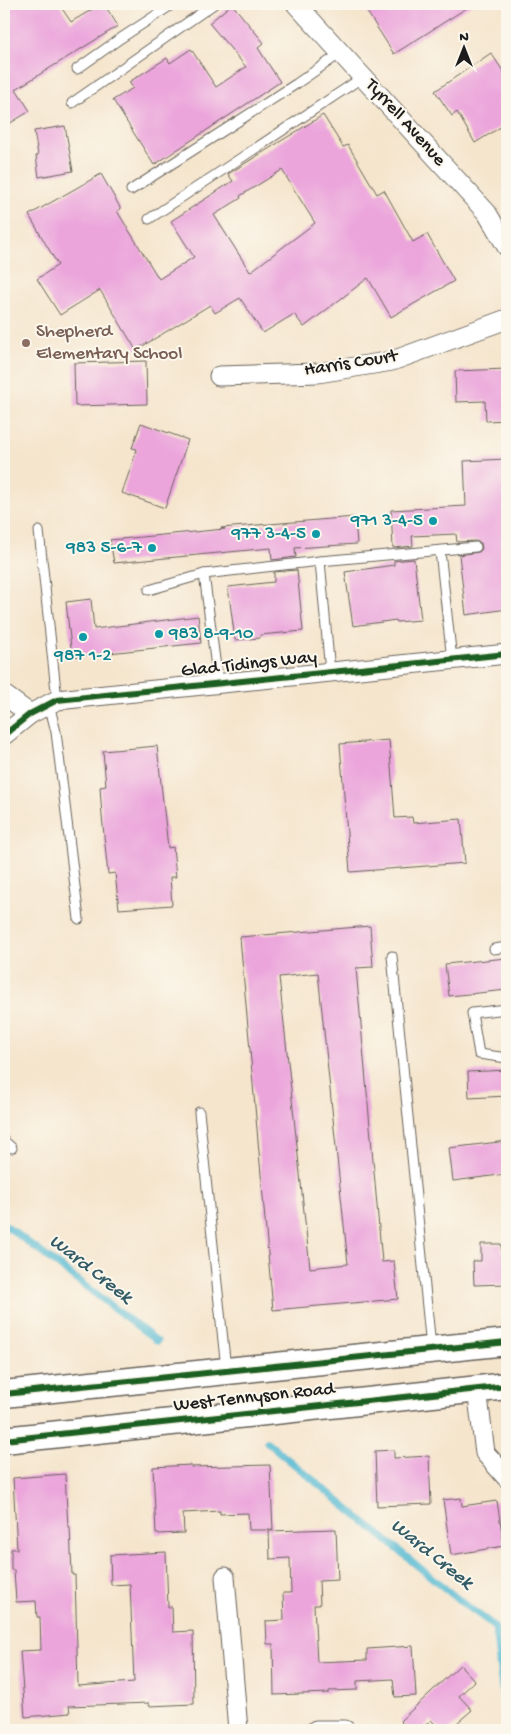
<svg xmlns="http://www.w3.org/2000/svg" width="511" height="1734" font-family="'Gochi Hand',sans-serif">
	<style>
		.lines { fill: none; stroke-linecap: round; stroke-linejoin: round }
		.stream { stroke: #54b9d2; stroke-width: 7 }
		.building { fill: #eba5db; fill-rule: evenodd }
		.lane-casing { stroke: #68625a; stroke-width: 11 }
		.street-casing { stroke: #68625a; stroke-width: 21 }
		.secondary-casing { stroke: #68625a; stroke-width: 29 }
		.lane { stroke: #fff; stroke-width: 9 }
		.street { stroke: #fff; stroke-width: 19 }
		.secondary { stroke: #fff; stroke-width: 26 }
		.cycleway-casing { stroke: #fbf7ec; stroke-width: 9 }
		.cycleway { stroke: #1b5e20; stroke-width: 6 }
		.education-dot { fill: #8d6e63; stroke: #fbf7ec; stroke-width: 2 }
		.culture-dot { fill: #0f9aa8; stroke: #fbf7ec; stroke-width: 2 }
		.labels { text-anchor: middle; dominant-baseline: central; stroke-width: 4; stroke-linejoin: round; paint-order: stroke }
		.street-label { font-size: 19px; fill: #1c1c1c; stroke: #fbf7ec }
		.education-label { font-size: 19px; fill: #785e54; stroke: #fbf7ec; text-anchor: start }
		.culture-label { font-size: 19px; fill: #0d838f; stroke: #fbf7ec; text-anchor: end }
		.water-label { font-size: 20px; font-style: italic; fill: #325b65; stroke: #fbf7ec }
	</style>
	<rect width="100%" height="100%" fill="#fbf7ec"/>
	<filter id="ink" filterUnits="userSpaceOnUse"><feTurbulence type="fractalNoise" baseFrequency=".02" numOctaves="2"/><feDisplacementMap in="SourceGraphic" scale="10" xChannelSelector="R" yChannelSelector="G"/><feConvolveMatrix kernelMatrix="1 2 1 2 8 2 1 2 1" color-interpolation-filters="sRGB"/></filter>
	<filter id="wash" filterUnits="userSpaceOnUse"><feTurbulence type="fractalNoise" baseFrequency=".0096" numOctaves="4" result="noise"/><feDisplacementMap in="SourceGraphic" scale="20" xChannelSelector="R" yChannelSelector="G"/><feGaussianBlur stdDeviation="1.12" result="paint"/><feColorMatrix in="noise" values="0 0 0 0 0 0 0 0 0 0 0 0 0 0 0 0 0 1.4 0 .05"/><feComposite in="paint" operator="in"/></filter>
	<g filter="url(#wash)">
		<rect width="100%" height="100%" fill="#f5e5cd"/>
		<g class="lines">
			<!-- stream -->
			<g class="stream">
				<path d="M4,1224L157,1341"/>
				<path d="M267,1442L464,1604L489,1622L495,1628L507,1730"/>
			</g>
		</g>
		<g id="blocks">
			<!-- building -->
			<g class="building">
				<path d="M11,4H59L71,22L101,4H104L118,26L16,89L30,111L4,127V8Z"/>
				<path d="M232,4L264,43L258,48L280,82L154,165L113,100L133,88L129,82L167,58L170,63L191,49L216,87L246,67L209,23Z"/>
				<path d="M362,4H473L394,54Z"/>
				<path d="M491,53L507,77V123L475,143L457,112L452,116L435,91Z"/>
				<path d="M323,115L343,147L348,145L377,194L384,190L413,242L427,234L454,281L391,317L368,278L304,327L294,314L263,333L240,298L215,313L210,305L136,350L100,290L60,315L37,279L58,265L29,215L101,174L121,209L117,211L159,279L194,257L171,221L233,181L228,174ZM282,170L315,223L250,272L214,215L241,198L240,196Z"/>
				<path d="M65,126L73,171L39,177L36,156L38,155L34,131Z"/>
				<path d="M146,361L147,404L75,406L74,363Z"/>
				<path d="M507,369V420L486,421L485,401L456,402L455,371Z"/>
				<path d="M141,423L188,440L165,508L122,493L137,449L132,448Z"/>
				<path d="M507,459V609L466,615L459,555L479,552L482,549L481,543L475,541L457,542L456,534L412,536L413,546L393,548L391,510L466,506L464,461Z"/>
				<path d="M355,517L357,544L295,548L296,557L272,560L271,548L114,563L110,540L225,529L221,528Z"/>
				<path d="M414,559L421,620L397,622L396,620L353,626L345,572L394,565V561Z"/>
				<path d="M297,570L303,631L260,635V638L235,640L228,587L274,582V572Z"/>
				<path d="M91,599L94,629L198,616L201,643L72,657L66,602Z"/>
				<path d="M389,740L395,818L412,817L413,823L461,819L465,863L350,872L340,744Z"/>
				<path d="M157,746L168,848L173,847L176,877H170L172,905L119,909L115,873L108,874L102,816L100,787L106,786L103,751Z"/>
				<path d="M370,926L373,967L356,968L382,1262L394,1261L398,1299L273,1310L240,937ZM318,973L348,1264L310,1268L279,977Z"/>
				<path d="M507,958V990L449,996L445,964Z"/>
				<path d="M507,1070V1096L469,1098L468,1072Z"/>
				<path d="M507,1141V1174L453,1181L449,1148Z"/>
				<path d="M481,1244H501L502,1252H507V1284L474,1285L473,1261H481Z"/>
				<path d="M394,1450V1458L429,1456L431,1504L377,1506L375,1451Z"/>
				<path d="M191,1465V1467L270,1465L273,1530H249L248,1513L220,1514V1511L183,1513L184,1533L156,1534L153,1467Z"/>
				<path d="M65,1474L68,1527H70L72,1575H75L78,1686L134,1682L130,1584L111,1585L110,1555L166,1552L168,1607H172L173,1632L193,1631L194,1704L149,1706V1703L69,1706L70,1713L25,1717L20,1651L41,1650L40,1617H37L36,1601L16,1602L14,1570H11V1549H17L13,1478Z"/>
				<path d="M461,1498L462,1506L497,1501L504,1546L451,1555L443,1500Z"/>
				<path d="M336,1529L338,1580L319,1581L320,1605H314L317,1662L367,1660V1649L413,1646L416,1696L395,1697L393,1679L357,1681V1690L329,1691V1693L274,1695L273,1644H267L266,1621L284,1620L283,1593H291L290,1558L270,1559L269,1531Z"/>
				<path d="M460,1665L475,1681L459,1696L472,1710L449,1730H441L431,1720L420,1730H409L400,1721Z"/>
			</g>
		</g>
	</g>
	<g filter="url(#ink)">
		<use href="#blocks" fill-opacity="0" stroke="#68625a" stroke-width="1"/>
		<g class="lines">
			<defs>
				<g id="lane">
					<path d="M77,69L118,40L173,4"/>
					<path d="M72,103L214,4"/>
					<path d="M131,190L296,84L341,53"/>
					<path d="M149,219L363,77"/>
					<path d="M39,531L57,700"/>
					<path d="M440,551L452,660"/>
					<path d="M320,561L330,672"/>
					<path d="M204,574L218,683"/>
					<path d="M149,590L204,574L320,561L476,547"/>
					<path d="M49,704L56,732L79,919"/>
					<path d="M494,949L507,947"/>
					<path d="M392,956L431,1347"/>
					<path d="M507,1009L472,1013L479,1054L507,1058"/>
					<path d="M199,1112L226,1369"/>
					<path d="M4,1141L12,1148"/>
				</g>
				<g id="street">
					<path d="M296,4L487,213L507,247"/>
					<path d="M219,376L318,373L392,361L507,319"/>
					<path d="M4,695L30,714"/>
					<path d="M4,735L30,714L57,700L507,654"/>
					<path d="M477,1389L485,1453L507,1478"/>
					<path d="M225,1577L238,1730"/>
					<path d="M316,1730H345"/>
				</g>
				<g id="secondary">
					<path d="M4,1394L507,1342"/>
					<path d="M4,1440L507,1386"/>
				</g>
			</defs>
			<!-- lane casing -->
			<use href="#lane" class="lane-casing"/>
			<!-- street casing -->
			<use href="#street" class="street-casing"/>
			<!-- secondary casing -->
			<use href="#secondary" class="secondary-casing"/>
			<!-- lane -->
			<use href="#lane" class="lane"/>
			<!-- street -->
			<use href="#street" class="street"/>
			<!-- secondary -->
			<use href="#secondary" class="secondary"/>
			<defs>
				<g id="cycleway">
					<path d="M4,735L30,714L57,700L507,654"/>
					<path d="M4,1394L507,1342"/>
					<path d="M4,1440L507,1386"/>
				</g>
			</defs>
			<!-- cycleway casing -->
			<use href="#cycleway" class="cycleway-casing"/>
			<!-- cycleway -->
			<use href="#cycleway" class="cycleway"/>
		</g>
	</g>
	<!-- markers -->
	<circle class="education-dot" cx="26" cy="343" r="5"/>
	<g class="culture-dot">
		<circle cx="433" cy="521" r="5"/>
		<circle cx="316" cy="534" r="5"/>
		<circle cx="152" cy="548" r="5"/>
		<circle cx="159" cy="634" r="5"/>
		<circle cx="83" cy="637" r="5"/>
	</g>
	<g class="labels">
		<!-- street labels -->
		<g class="street-label">
			<text transform="translate(405 123) rotate(48)">Tyrrell Avenue</text>
			<text transform="translate(351 364) rotate(-9)">Harris Court</text>
			<text transform="translate(249 665) rotate(-6)">Glad Tidings Way</text>
			<text transform="translate(254 1398) rotate(-6)">West Tennyson Road</text>
		</g>
		<!-- education labels -->
		<g class="education-label">
			<text x="36" y="332">Shepherd<tspan x="36" dy="22">Elementary School</tspan></text>
		</g>
		<!-- culture labels -->
		<g class="culture-label">
			<text x="423" y="521">971 3-4-5</text>
			<text x="306" y="534">977 3-4-5</text>
			<text x="142" y="548">983 5-6-7</text>
			<text x="169" y="634" text-anchor="start">983 8-9-10</text>
			<text x="83" y="656" text-anchor="middle">987 1-2</text>
		</g>
		<!-- water labels -->
		<g class="water-label">
			<text transform="translate(90 1270) rotate(38)">Ward Creek</text>
			<text transform="translate(431 1555) rotate(39)">Ward Creek</text>
		</g>
	</g>
	<!-- margin -->
	<rect width="511" height="1734" fill="none" stroke="#fbf7ec" stroke-width="20"/>
	<!-- north arrow -->
	<g transform="translate(464 48)" stroke="#fbf7ec" stroke-width="4" paint-order="stroke">
	<path d="M0-4L9 19L0 12L-9 19Z" fill="#1c1c1c"/>
	<text y="-8" font-size="14" font-weight="bold" text-anchor="middle" fill="#1c1c1c">N</text>
	</g>
</svg>
